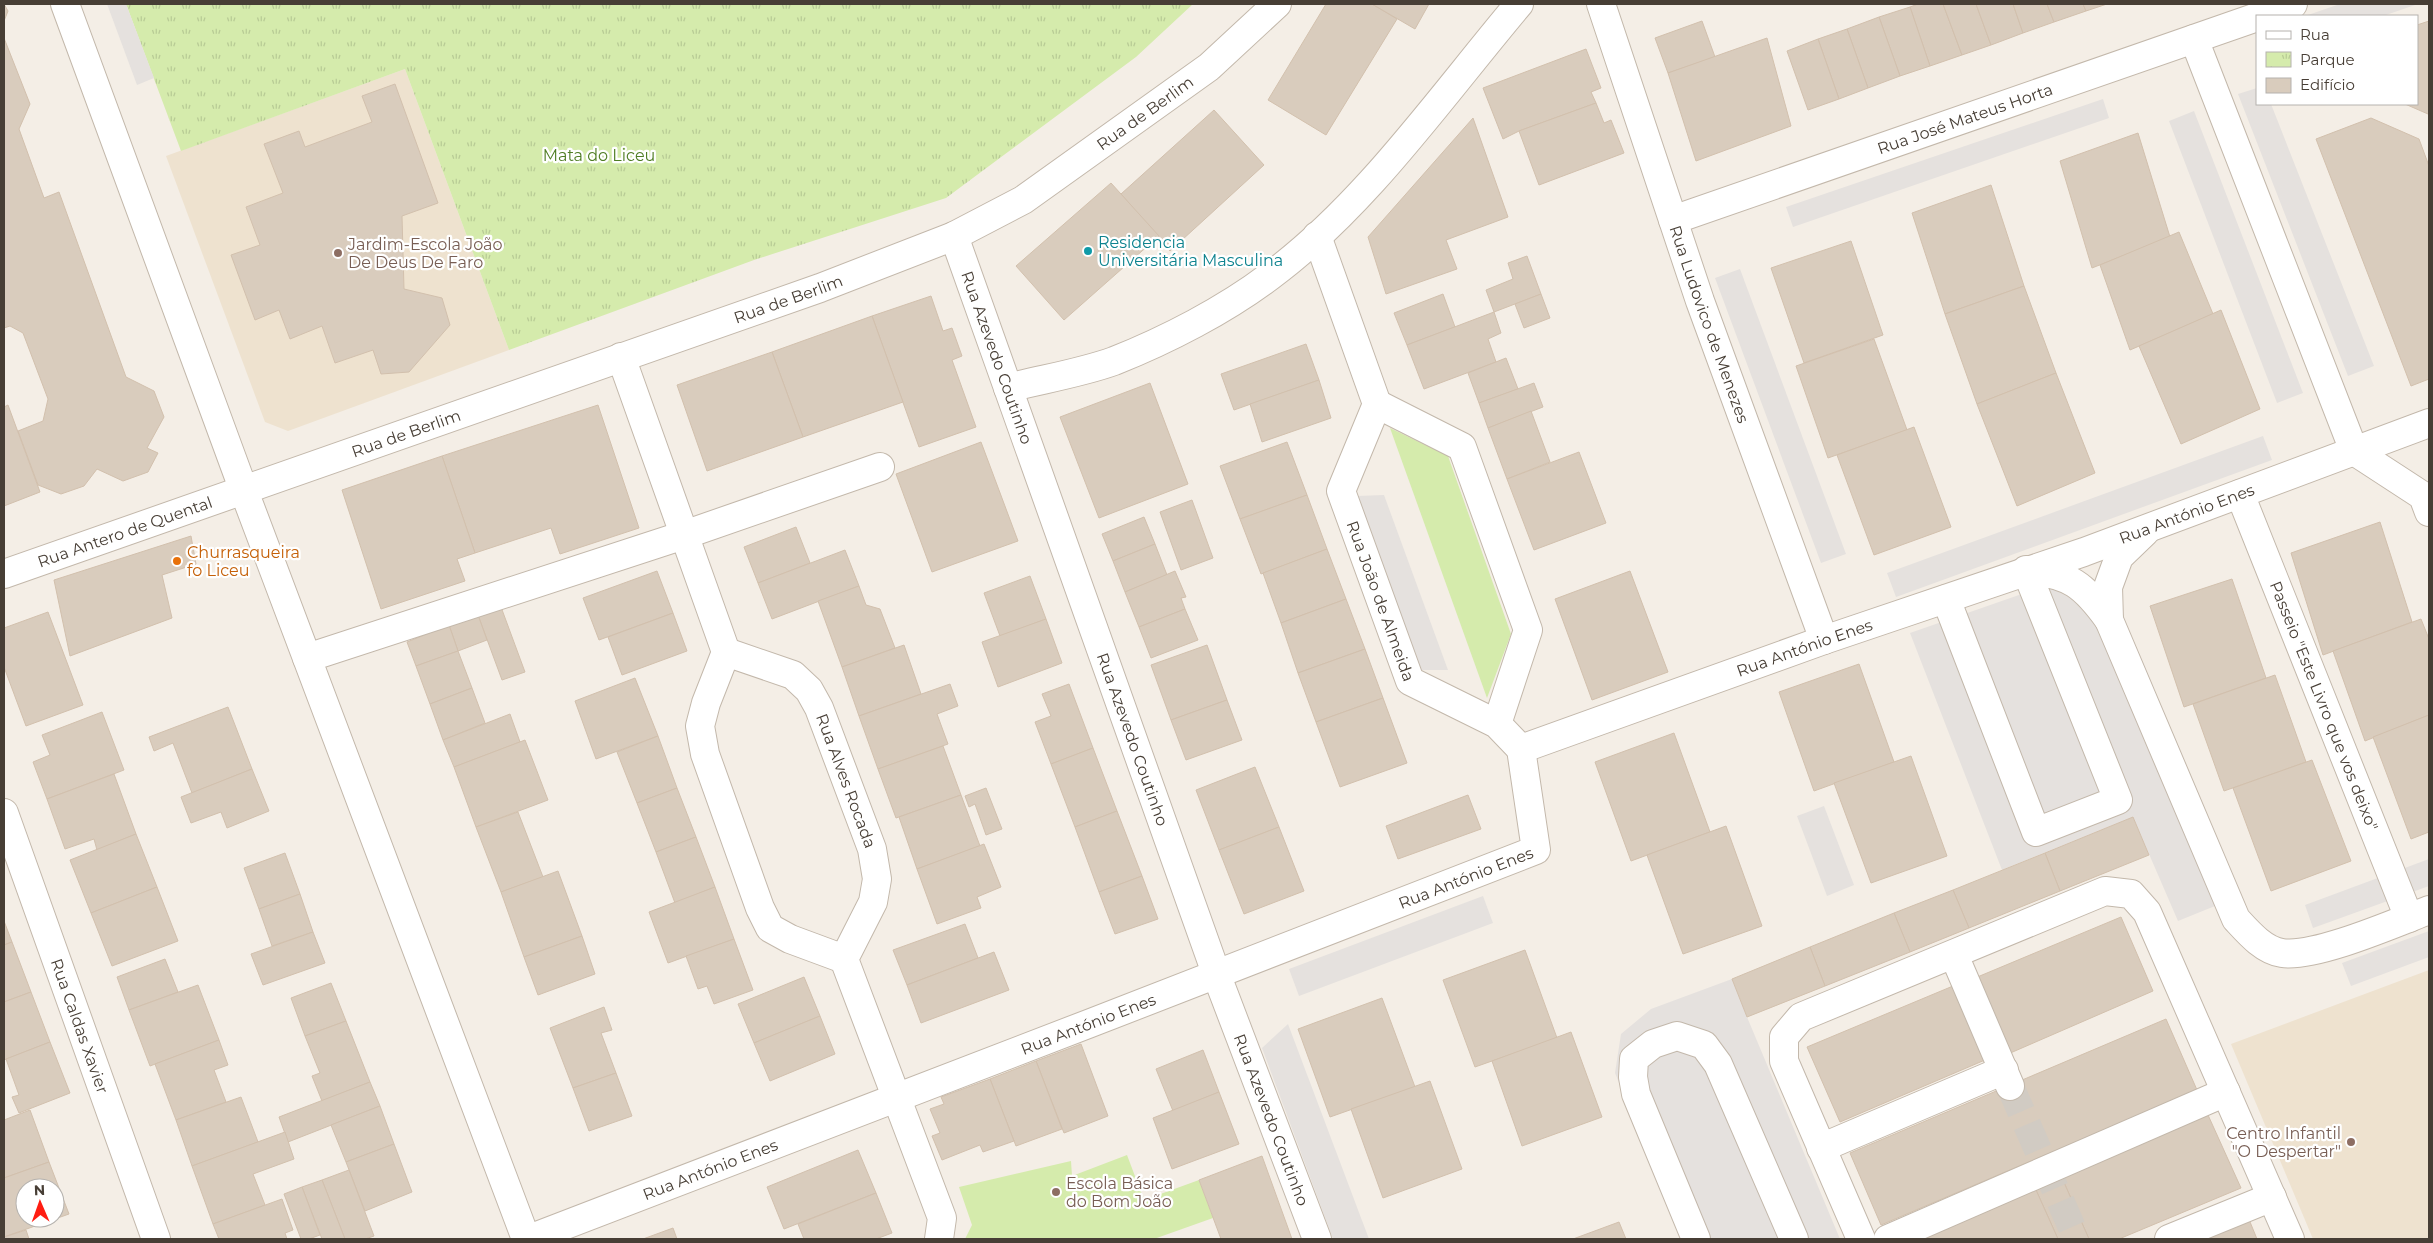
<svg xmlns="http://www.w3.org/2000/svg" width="2433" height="1243" font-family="Montserrat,sans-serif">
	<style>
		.education { fill: #eee2cf }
		.grass { fill: #d5ebac }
		.park { fill: url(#park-tufts) }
		.parking { fill: #e5e1de }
		.building { fill: #d9ccbd; stroke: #d2c0ad; fill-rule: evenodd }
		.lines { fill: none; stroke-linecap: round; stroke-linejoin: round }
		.minor-tunnel { stroke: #d1cbc3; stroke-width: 28; stroke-dasharray: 28 14; stroke-linecap: butt }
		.minor-casing { stroke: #c3b8ab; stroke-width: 30 }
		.minor { stroke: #fff; stroke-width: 28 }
		.culture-dot { fill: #0f9aa8; stroke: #fff; stroke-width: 2 }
		.education-dot { fill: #8d6e63; stroke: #fff; stroke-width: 2 }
		.food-dot { fill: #e8710a; stroke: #fff; stroke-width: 2 }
		.labels { text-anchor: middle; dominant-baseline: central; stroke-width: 4.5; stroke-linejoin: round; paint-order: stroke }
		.street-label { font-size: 16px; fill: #473e35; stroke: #fff }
		.park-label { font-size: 16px; fill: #4f7d24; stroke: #fff }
		.culture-label { font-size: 16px; fill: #0d838f; stroke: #fff; text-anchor: start }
		.education-label { font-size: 16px; fill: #785e54; stroke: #fff; text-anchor: start }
		.food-label { font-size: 16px; fill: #c56008; stroke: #fff; text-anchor: start }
	</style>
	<defs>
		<pattern id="park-tufts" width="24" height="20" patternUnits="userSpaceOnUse" patternTransform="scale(1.25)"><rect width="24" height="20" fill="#d5ebac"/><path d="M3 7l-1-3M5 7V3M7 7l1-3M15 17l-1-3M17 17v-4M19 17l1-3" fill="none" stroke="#b8cb95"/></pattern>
	</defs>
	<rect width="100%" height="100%" fill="#f4eee6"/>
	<!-- education -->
	<g class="education">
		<path d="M405,69L509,350L288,431L265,422L166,156Z"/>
		<path d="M2429,970V1239H2313L2231,1044Z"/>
	</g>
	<!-- grass -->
	<g class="grass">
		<path d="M1390,428L1448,456L1511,634L1487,698Z"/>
		<path d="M1127,1155L1144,1200L1199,1180L1213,1218L1154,1239H965L972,1225L959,1187L1071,1161L1072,1176Z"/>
	</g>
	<!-- park -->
	<path class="park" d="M126,4H1193L1136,57L946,198L754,260L509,350L405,69L181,151Z"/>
	<!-- parking -->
	<g class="parking">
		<path d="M107,4H126L154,78L137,85Z"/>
		<path d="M2340,4H2418L2383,16H2305Z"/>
		<path d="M2257,88V104H2271L2374,366L2348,376L2238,94Z"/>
		<path d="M2103,99L2109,118L1793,227L1786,207Z"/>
		<path d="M2194,111L2303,393L2277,403L2169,121Z"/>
		<path d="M1740,269L1846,554L1821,563L1715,278Z"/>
		<path d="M2263,436L2272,460L1896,597L1887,573Z"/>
		<path d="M1384,495L1448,670H1419L1357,496Z"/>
		<path d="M2053,583L2088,608L2215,906L2178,921L2133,817L2002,870L1910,633Z"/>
		<path d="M1824,806L1854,885L1827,896L1797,816Z"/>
		<path d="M2429,859V886L2313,928L2305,905Z"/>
		<path d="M1483,896L1493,923L1299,996L1289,969Z"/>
		<path d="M2429,931V957L2351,986L2342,963Z"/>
		<path d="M1732,979L1747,1017L1840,1239H1684L1615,1073L1621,1034L1651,1009Z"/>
		<path d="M1288,1024L1369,1239H1333L1262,1048Z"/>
	</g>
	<!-- building -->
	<g class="building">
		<path d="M4,4L8,11L4,21Z"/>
		<path d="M1326,4H1372L1397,19L1326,135L1268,100Z"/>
		<path d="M1372,4H1429L1415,29Z"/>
		<path d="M1918,4H1943L1962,55L1930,66L1910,7Z"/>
		<path d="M1943,4H1976L1991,45L1962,55Z"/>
		<path d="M1976,4H2013L2023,33L1991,45Z"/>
		<path d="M2013,4H2047L2054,22L2023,33Z"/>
		<path d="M2047,4H2083L2086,11L2054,22Z"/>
		<path d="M2083,4H2107L2086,11Z"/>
		<path d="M1910,7L1930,66L1900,76L1879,17Z"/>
		<path d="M1879,17L1900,76L1868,88L1847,29Z"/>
		<path d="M1702,21L1715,57L1668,73L1655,38Z"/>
		<path d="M2429,21V113L2428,114L2405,104H2417V25Z"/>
		<path d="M1847,29L1868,88L1839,99L1818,39Z"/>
		<path d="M4,38L30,104L19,129L44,198L59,192L126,377L154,391L164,417L147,448L158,453L148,472L123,481L97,469L84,486L61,494L38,485L18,431L43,421L48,399L23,333L10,326L4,328Z"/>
		<path d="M1767,38L1791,126L1696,161L1668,73Z"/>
		<path d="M1818,39L1839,99L1808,110L1787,51Z"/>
		<path d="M1586,49L1601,88L1591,92L1596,103L1519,131L1503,139L1483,88Z"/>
		<path d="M395,84L438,203L402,216L404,289L442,298L450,325L409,372L381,374L373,350L335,363L322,326L290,339L279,310L255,320L231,255L260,245L246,207L283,193L264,144L299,131L305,147L372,122L362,96Z"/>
		<path d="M1596,103L1604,123L1611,120L1624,153L1539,185L1519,131Z"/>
		<path d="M1214,110L1264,165L1170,251L1121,194Z"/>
		<path d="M1473,118L1508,217L1446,240L1457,269L1386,294L1368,237Z"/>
		<path d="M2371,118L2419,139L2429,166V379L2411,386L2316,139Z"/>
		<path d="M2138,133L2170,237L2092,268L2060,161Z"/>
		<path d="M1111,183L1159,236L1064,320L1016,266Z"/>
		<path d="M1991,185L2024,286L1945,314L1912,213Z"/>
		<path d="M2179,232L2213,314L2130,350L2100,265Z"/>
		<path d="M1851,241L1883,335L1804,363L1771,268Z"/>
		<path d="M1527,256L1541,294L1494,312L1486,290L1513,279L1508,263Z"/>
		<path d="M2024,286L2056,373L1977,404L1945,314Z"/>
		<path d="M1443,294L1455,327L1407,345L1394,313Z"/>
		<path d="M1541,294L1550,318L1524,328L1515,304Z"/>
		<path d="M931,296L943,331L952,328L962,356L952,360L976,427L919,447L872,316Z"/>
		<path d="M2221,310L2260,409L2181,444L2139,346Z"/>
		<path d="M1494,312L1501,333L1488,339L1496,362L1424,389L1407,345Z"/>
		<path d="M872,316L903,402L803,437L772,352Z"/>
		<path d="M1874,339L1907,430L1828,458L1796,366Z"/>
		<path d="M1306,344L1319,380L1234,410L1221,374Z"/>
		<path d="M772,352L803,437L707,471L677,385Z"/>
		<path d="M1506,358L1518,389L1479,403L1468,373Z"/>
		<path d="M2056,373L2095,473L2017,506L1977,404Z"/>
		<path d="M1319,380L1331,418L1262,442L1250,404Z"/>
		<path d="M1150,383L1188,484L1099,518L1060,417Z"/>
		<path d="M1534,383L1543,407L1488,428L1479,403Z"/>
		<path d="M8,405L40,492L4,506V407Z"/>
		<path d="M598,405L639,528L560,554L551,528L475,553L442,456Z"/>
		<path d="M1531,411L1550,462L1507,479L1488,428Z"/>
		<path d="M1914,427L1951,527L1874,555L1837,455Z"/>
		<path d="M981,442L1018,541L932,572L896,474Z"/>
		<path d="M1287,442L1307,495L1240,519L1220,466Z"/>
		<path d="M1579,452L1606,523L1534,550L1507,479Z"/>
		<path d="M442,456L475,553L457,559L465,581L381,609L342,490Z"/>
		<path d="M1307,495L1327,549L1261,574L1240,519Z"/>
		<path d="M1192,500L1213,558L1181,570L1160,512Z"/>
		<path d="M1144,517L1155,544L1113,561L1102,534Z"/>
		<path d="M2380,522L2412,622L2323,655L2291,553Z"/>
		<path d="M796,527L810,563L758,583L744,547Z"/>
		<path d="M191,536L196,564L162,575L172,618L70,656L54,580Z"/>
		<path d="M1155,544L1167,575L1125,592L1113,561Z"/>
		<path d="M1327,549L1346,599L1281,623L1263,573Z"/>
		<path d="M845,550L859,586L772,619L758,583Z"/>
		<path d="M657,571L673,613L599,640L583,598Z"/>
		<path d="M1175,571L1186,597L1181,598L1185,609L1139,627L1125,592Z"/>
		<path d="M1630,571L1668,672L1592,700L1555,599Z"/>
		<path d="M1030,576L1046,619L1000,636L984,593Z"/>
		<path d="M2232,579L2266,678L2184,707L2150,606Z"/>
		<path d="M859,586L866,605L880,609L895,648L842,667L818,601Z"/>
		<path d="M1346,599L1365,649L1298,673L1281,623Z"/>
		<path d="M501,607L525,672L502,680L478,615Z"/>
		<path d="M1185,609L1198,640L1151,658L1139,627Z"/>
		<path d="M48,612L83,705L26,726L4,667V628Z"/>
		<path d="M673,613L687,651L622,675L608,637Z"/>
		<path d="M478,615L487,640L458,651L449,625Z"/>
		<path d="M1046,619L1062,663L998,687L982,642Z"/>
		<path d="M2421,619L2429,639V715L2365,741L2333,651Z"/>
		<path d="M449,625L458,651L416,666L407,642Z"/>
		<path d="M904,645L921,694L859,716L842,667Z"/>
		<path d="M1207,645L1227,700L1171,720L1151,665Z"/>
		<path d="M1365,649L1383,698L1316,722L1298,673Z"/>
		<path d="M458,651L472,688L430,704L416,666Z"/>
		<path d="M1859,664L1894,762L1814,791L1779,692Z"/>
		<path d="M2275,675L2306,762L2224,791L2193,704Z"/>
		<path d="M635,678L658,736L596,759L575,701Z"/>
		<path d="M950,684L958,706L937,714L948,744L878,769L859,716Z"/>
		<path d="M1069,684L1093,748L1051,764L1035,722L1051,716L1042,694Z"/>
		<path d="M472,688L485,723L443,740L430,704Z"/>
		<path d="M1383,698L1407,763L1340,787L1316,722Z"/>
		<path d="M1227,700L1242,740L1186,760L1171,720Z"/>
		<path d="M228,707L252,769L192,793L173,743L154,751L149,737Z"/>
		<path d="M102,712L124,770L47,799L33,762L50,755L42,735Z"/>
		<path d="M510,714L520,742L454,767L443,740Z"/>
		<path d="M2429,715V832L2411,839L2373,737Z"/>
		<path d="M1674,733L1710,832L1631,861L1595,762Z"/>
		<path d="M658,736L677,788L637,803L617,752Z"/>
		<path d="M525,740L548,800L476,827L454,767Z"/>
		<path d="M943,746L961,795L896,818L878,769Z"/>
		<path d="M1093,748L1117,811L1075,827L1051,764Z"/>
		<path d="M1911,756L1947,856L1871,883L1834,783Z"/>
		<path d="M2312,760L2351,861L2271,891L2233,788Z"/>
		<path d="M1255,767L1279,827L1219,850L1196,790Z"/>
		<path d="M252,769L269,811L227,828L221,812L191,823L181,797Z"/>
		<path d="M114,774L136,834L97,850L94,839L65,849L47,799Z"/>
		<path d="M677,788L696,837L656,852L637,803Z"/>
		<path d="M986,788L1002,829L986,835L975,804L969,807L965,796Z"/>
		<path d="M961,795L980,846L917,869L899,817Z"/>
		<path d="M1468,795L1481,829L1398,859L1386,826Z"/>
		<path d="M1117,811L1142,876L1099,892L1075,827Z"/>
		<path d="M518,812L543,877L501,892L476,827Z"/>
		<path d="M2133,817L2149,855L2060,891L2045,853Z"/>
		<path d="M1726,826L1762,926L1683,954L1647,855Z"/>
		<path d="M1279,827L1304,891L1244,914L1219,850Z"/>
		<path d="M136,834L157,887L91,913L70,860Z"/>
		<path d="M696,837L715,887L675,903L656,852Z"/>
		<path d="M984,844L1001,887L977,897L981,908L937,924L917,869Z"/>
		<path d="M285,853L300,894L259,909L244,868Z"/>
		<path d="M2045,853L2060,891L1969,928L1953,890Z"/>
		<path d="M558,871L582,936L524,957L501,892Z"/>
		<path d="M1142,876L1158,919L1115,934L1099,892Z"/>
		<path d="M157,887L178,941L112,966L91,913Z"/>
		<path d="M715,887L734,939L668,963L649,912Z"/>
		<path d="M1953,890L1969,928L1910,952L1894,913Z"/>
		<path d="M300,894L313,932L272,946L259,909Z"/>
		<path d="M1894,913L1910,952L1825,986L1810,947Z"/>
		<path d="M2121,917L2153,991L2008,1054L1975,978Z"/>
		<path d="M4,921L12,942L4,945Z"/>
		<path d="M965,924L978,958L907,985L893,950Z"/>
		<path d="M313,932L325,963L263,985L251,954Z"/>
		<path d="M582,936L595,974L538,995L524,957Z"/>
		<path d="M734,939L753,990L714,1004L707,986L698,989L686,956Z"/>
		<path d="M12,942L31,992L4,1002V945Z"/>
		<path d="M1810,947L1825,986L1747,1017L1732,979Z"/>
		<path d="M1525,950L1557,1038L1475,1067L1443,980Z"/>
		<path d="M994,952L1009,990L921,1023L907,985Z"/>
		<path d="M165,959L178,992L129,1010L117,977Z"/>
		<path d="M804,977L820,1016L754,1043L738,1004Z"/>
		<path d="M331,983L346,1021L305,1036L291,998Z"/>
		<path d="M198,985L219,1040L150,1066L129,1010Z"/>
		<path d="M1953,986L1985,1060L1840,1122L1807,1047Z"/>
		<path d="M31,992L50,1042L4,1060V1002Z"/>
		<path d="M1382,998L1415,1087L1330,1117L1298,1029Z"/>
		<path d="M604,1007L612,1030L601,1033L616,1073L573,1088L550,1028Z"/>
		<path d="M820,1016L835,1054L770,1081L754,1043Z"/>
		<path d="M2166,1019L2197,1090L1881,1225L1850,1153Z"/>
		<path d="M346,1021L370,1082L322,1101L312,1076L320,1073L305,1036Z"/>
		<path d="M1571,1032L1602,1117L1522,1146L1492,1061Z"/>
		<path d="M219,1040L228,1065L214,1070L226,1102L176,1120L155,1064Z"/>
		<path d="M50,1042L70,1093L19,1113L12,1097L19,1095L6,1059Z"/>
		<path d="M1081,1044L1108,1116L1064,1133L1036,1061Z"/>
		<path d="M1203,1050L1219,1092L1173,1111L1156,1069Z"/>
		<path d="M1036,1061L1062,1129L1016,1146L990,1079Z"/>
		<path d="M616,1073L632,1116L589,1131L573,1088Z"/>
		<path d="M990,1079L1014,1141L983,1152L980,1145L942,1160L932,1136L940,1133L930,1109L944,1104L941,1097Z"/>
		<path d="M1430,1081L1462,1169L1383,1198L1351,1109Z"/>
		<path d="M370,1082L380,1106L288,1142L279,1117Z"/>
		<path d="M1219,1092L1239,1144L1172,1169L1153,1118Z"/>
		<path d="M241,1097L258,1142L192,1166L176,1120Z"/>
		<path d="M380,1106L394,1144L346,1162L331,1125Z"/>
		<path d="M30,1110L49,1162L4,1178V1120Z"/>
		<path d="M2208,1115L2241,1188L2119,1239H2089L2062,1178Z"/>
		<path d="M285,1132L294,1159L253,1174L265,1205L213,1224L192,1166Z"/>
		<path d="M394,1144L412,1192L365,1211L346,1162Z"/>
		<path d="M858,1150L876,1193L784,1229L767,1187Z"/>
		<path d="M1262,1156L1292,1239H1221L1199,1180Z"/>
		<path d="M49,1162L69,1214L4,1237V1178ZM25,1188H55V1218H25Z"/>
		<path d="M349,1170L374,1236L365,1239H345L322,1180Z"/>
		<path d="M2062,1178L2089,1239H2058L2036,1190Z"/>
		<path d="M322,1180L345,1239H322L302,1187Z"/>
		<path d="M302,1187L320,1235L309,1239H301L284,1194Z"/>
		<path d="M2036,1190L2058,1239H1923Z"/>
		<path d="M876,1193L892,1233L876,1239H804L798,1224Z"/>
		<path d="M282,1199L293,1230L285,1233L287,1239H219L213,1224Z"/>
		<path d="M2248,1217L2257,1239H2193Z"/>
		<path d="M1619,1222L1626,1239H1573Z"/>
		<path d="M673,1228L677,1239H643Z"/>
		<path d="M26,1230L29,1239H4V1237Z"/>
	</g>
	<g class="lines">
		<!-- minor-tunnel -->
		<path class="minor-tunnel" d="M2010,1086L2077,1239"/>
		<defs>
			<g id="minor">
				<path d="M65,4L244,491L526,1239"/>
				<path id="s1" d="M1601,4L1700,301L1824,640"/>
				<path d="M2258,16L2293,4"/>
				<path d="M2194,39L2354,451L2423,496L2429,512"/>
				<path id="s2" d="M1673,220L2257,17"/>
				<path id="s3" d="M954,236L1217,976L1317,1239"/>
				<path d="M1317,236L1377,404"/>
				<path d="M621,357L726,652L706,703L700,726L705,754L760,908L770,928L790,939L844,959"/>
				<path d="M1008,388C1043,379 1081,373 1114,361C1167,340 1225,310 1270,276C1366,205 1442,95 1519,4"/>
				<path id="s4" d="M1377,404L1341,491L1410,681L1497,724L1521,749"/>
				<path d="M1377,404L1462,447L1528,630L1497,724"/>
				<path id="s5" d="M2240,494L2409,918"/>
				<path d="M2145,532L2119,557L2108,587L2109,620L2236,919C2248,932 2263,950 2282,953C2315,958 2395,923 2429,910"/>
				<path id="s6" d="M4,574L820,288L954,236L1023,200L1209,67L1277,4"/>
				<path d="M1946,599L2036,832L2118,800L2026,570C2070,574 2084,585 2109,620"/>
				<path id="s7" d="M726,652L793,675L809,690L819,708L872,849L877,879L873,902L844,959L942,1218L939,1239"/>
				<path d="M307,658L684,535L880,467"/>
				<path id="s8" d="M1521,749L1824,640L2084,552L2429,423"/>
				<path id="s9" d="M4,813L156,1239"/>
				<path d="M1954,955L2010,1086"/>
				<path d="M1821,1148L2004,1070"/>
				<path id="s10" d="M529,1239C865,1109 1201,982 1536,850L1521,749"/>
				<path d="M1696,1239L1636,1094L1633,1077L1634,1059L1653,1044L1677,1036L1704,1045L1718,1064L1794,1239"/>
				<path d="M1861,1239L1784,1061V1037L1801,1017L2105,891L2131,894L2147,912L2290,1239"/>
				<path d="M1888,1239L2226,1092"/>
				<path d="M2169,1239L2272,1197"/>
			</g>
		</defs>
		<!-- minor casing -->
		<use href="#minor" class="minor-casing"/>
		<!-- minor -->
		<use href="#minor" class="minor"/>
	</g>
	<!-- markers -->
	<circle class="culture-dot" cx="1088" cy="251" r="5"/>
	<g class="education-dot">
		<circle cx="338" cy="253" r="5"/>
		<circle cx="2351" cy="1142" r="5"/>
		<circle cx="1056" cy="1192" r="5"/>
	</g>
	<circle class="food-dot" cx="177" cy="561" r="5"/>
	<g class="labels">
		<!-- street labels -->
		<g class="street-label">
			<text stroke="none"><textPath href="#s6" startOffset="1236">Rua de Berlim</textPath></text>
			<text stroke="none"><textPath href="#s2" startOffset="309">Rua José Mateus Horta</textPath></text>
			<text stroke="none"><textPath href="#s6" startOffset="831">Rua de Berlim</textPath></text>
			<text stroke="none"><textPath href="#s1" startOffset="338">Rua Ludovico de Menezes</textPath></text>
			<text stroke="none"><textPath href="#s3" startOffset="129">Rua Azevedo Coutinho</textPath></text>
			<text stroke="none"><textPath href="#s6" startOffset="426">Rua de Berlim</textPath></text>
			<text stroke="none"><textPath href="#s8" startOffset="706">Rua António Enes</textPath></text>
			<text stroke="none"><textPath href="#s6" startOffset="128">Rua Antero de Quental</textPath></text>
			<text stroke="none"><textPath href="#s4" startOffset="211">Rua João de Almeida</textPath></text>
			<text stroke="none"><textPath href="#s8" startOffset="301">Rua António Enes</textPath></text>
			<text stroke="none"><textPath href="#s5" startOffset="228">Passeio "Este Livro que vos deixo"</textPath></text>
			<text stroke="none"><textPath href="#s3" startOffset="534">Rua Azevedo Coutinho</textPath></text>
			<text stroke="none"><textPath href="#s7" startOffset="191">Rua Alves Rocada</textPath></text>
			<text stroke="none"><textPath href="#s10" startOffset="1004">Rua António Enes</textPath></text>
			<text stroke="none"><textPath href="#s10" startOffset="599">Rua António Enes</textPath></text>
			<text stroke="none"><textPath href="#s9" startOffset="226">Rua Caldas Xavier</textPath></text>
			<text stroke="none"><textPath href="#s3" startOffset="939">Rua Azevedo Coutinho</textPath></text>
			<text stroke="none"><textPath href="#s10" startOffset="194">Rua António Enes</textPath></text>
		</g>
		<!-- park labels -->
		<g class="park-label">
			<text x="599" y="155">Mata do Liceu</text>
		</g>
		<!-- culture labels -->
		<g class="culture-label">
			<text x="1098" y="242">Residencia<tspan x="1098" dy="18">Universitária Masculina</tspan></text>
		</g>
		<!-- education labels -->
		<g class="education-label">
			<text x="348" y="244">Jardim-Escola João<tspan x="348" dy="18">De Deus De Faro</tspan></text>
			<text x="2341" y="1133" text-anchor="end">Centro Infantil<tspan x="2341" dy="18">"O Despertar"</tspan></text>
			<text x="1066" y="1183">Escola Básica<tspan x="1066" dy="18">do Bom João</tspan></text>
		</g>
		<!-- food labels -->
		<g class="food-label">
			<text x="187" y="552">Churrasqueira<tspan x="187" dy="18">fo Liceu</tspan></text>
		</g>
	</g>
	<!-- border -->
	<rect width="2433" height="1243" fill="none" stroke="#473e35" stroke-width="10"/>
	<!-- legend -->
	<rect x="2256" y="15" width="162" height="90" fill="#ffffff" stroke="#b5b2ae"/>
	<rect x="2266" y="31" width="25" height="8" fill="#ffffff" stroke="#b5b2ae"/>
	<text x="2300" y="40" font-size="15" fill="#473e35">Rua</text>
	<rect x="2266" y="52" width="25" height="15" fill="url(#park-tufts)" stroke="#b5b2ae"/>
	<text x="2300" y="65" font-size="15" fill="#473e35">Parque</text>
	<rect x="2266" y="78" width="25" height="15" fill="#d9ccbd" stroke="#b5b2ae"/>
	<text x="2300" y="90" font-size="15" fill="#473e35">Edifício</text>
	<!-- north arrow -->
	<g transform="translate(40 1203) rotate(358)"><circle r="24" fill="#ffffff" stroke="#b5b2ae"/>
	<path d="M0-4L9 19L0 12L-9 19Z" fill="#ff1d12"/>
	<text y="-8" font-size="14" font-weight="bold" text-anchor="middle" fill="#473e35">N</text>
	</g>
</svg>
